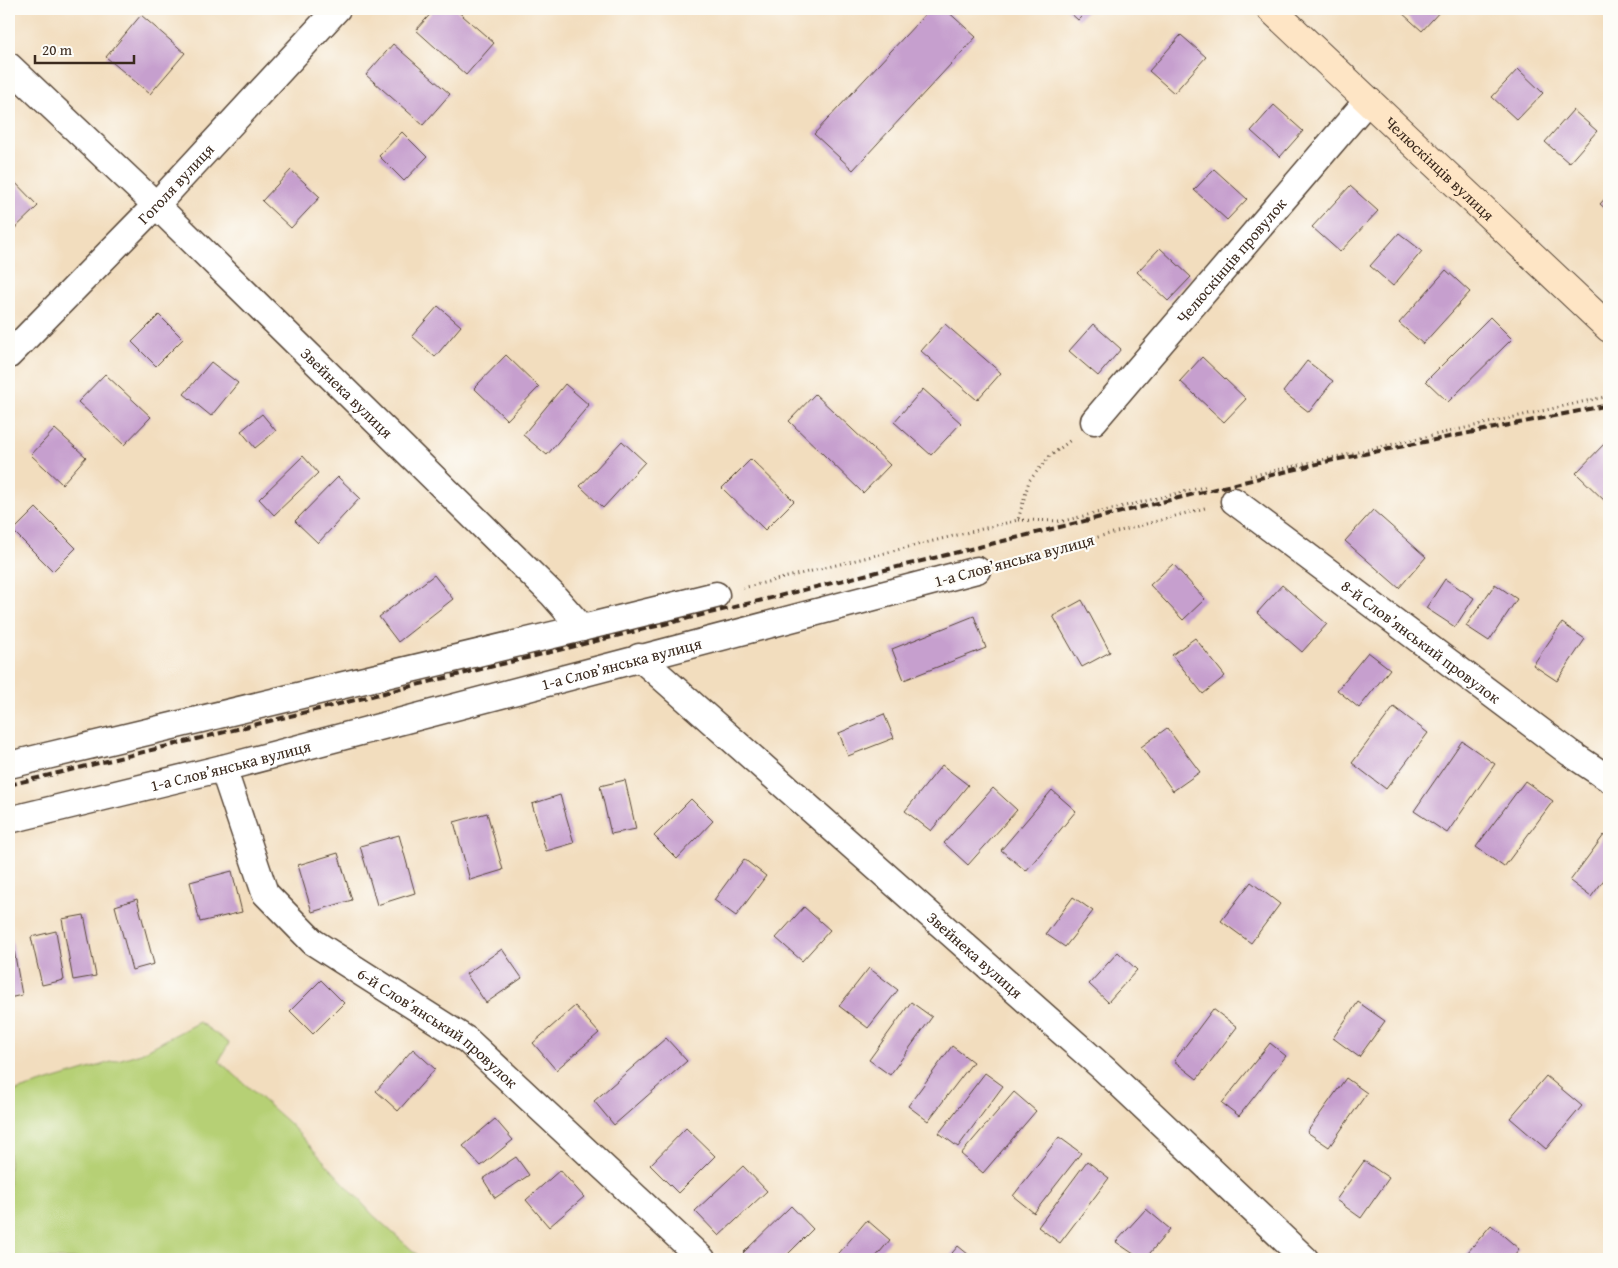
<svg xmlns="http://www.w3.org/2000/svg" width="1618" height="1268" font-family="'Gentium Book Plus',serif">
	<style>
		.green { fill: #b6d075; stroke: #787d4a }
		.building { fill: #c69fce }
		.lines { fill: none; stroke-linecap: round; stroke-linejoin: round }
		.street-casing { stroke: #564536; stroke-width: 29 }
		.secondary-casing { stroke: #564536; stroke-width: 30 }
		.path { stroke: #564536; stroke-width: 3; stroke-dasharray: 1 4; stroke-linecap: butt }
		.street { stroke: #fff; stroke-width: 26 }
		.secondary { stroke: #fee5c5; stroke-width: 28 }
		.rail { stroke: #3b2a1e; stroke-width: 4; stroke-dasharray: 8 4; stroke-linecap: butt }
		.labels { text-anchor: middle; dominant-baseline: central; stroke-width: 4.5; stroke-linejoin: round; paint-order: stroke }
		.street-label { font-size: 16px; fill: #3b2a1e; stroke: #fdfcf7 }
	</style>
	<rect width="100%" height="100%" fill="#fdfcf7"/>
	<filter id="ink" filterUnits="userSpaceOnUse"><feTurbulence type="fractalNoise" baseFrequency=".02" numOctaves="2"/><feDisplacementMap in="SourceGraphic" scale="10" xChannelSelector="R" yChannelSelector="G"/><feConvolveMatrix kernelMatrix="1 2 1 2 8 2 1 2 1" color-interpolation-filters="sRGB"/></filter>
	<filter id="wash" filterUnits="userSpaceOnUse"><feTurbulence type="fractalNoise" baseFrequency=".0096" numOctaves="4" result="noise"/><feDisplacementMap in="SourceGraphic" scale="20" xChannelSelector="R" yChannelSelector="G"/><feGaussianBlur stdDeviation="1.12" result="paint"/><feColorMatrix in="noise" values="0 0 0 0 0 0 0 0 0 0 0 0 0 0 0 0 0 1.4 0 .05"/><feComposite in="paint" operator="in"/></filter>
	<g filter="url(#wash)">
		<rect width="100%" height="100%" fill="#f2ddbe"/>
		<!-- green -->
		<path class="green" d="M199,1022L229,1043L219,1061L290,1124L373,1215L422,1259H9V1093L141,1053Z"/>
		<g id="blocks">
			<!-- building -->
			<g class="building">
				<path d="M435,9H455L494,43L466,75L416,30Z"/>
				<path d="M930,9H945L976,37L853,170L814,134Z"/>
				<path d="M1066,9H1089L1078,20Z"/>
				<path d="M1403,9H1442L1422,31L1401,12Z"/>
				<path d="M141,15L185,53L150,94L106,57Z"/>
				<path d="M1181,35L1206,57L1174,93L1149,71Z"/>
				<path d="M393,44L450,94L423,125L366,75Z"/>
				<path d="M1518,69L1543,93L1517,120L1492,97Z"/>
				<path d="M1274,105L1303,131L1280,157L1251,131Z"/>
				<path d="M1573,110L1597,131L1569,163L1545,142Z"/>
				<path d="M402,132L427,157L404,181L379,156Z"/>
				<path d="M1214,169L1247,199L1227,220L1194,190Z"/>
				<path d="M291,170L320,197L291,228L262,201Z"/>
				<path d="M9,176L38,206L9,234Z"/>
				<path d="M1350,186L1378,211L1340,252L1312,227Z"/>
				<path d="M1609,194V212L1600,204Z"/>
				<path d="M1399,233L1422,251L1393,286L1370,266Z"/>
				<path d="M1160,248L1191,277L1168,301L1137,272Z"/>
				<path d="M1446,270L1470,292L1423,344L1399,323Z"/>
				<path d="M438,306L461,326L435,357L412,336Z"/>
				<path d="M159,315L183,339L156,366L132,342Z"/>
				<path d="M1490,317L1512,339L1448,402L1426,381Z"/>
				<path d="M945,324L1001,373L977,400L921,351Z"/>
				<path d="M1093,324L1121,349L1098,376L1069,351Z"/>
				<path d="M506,355L539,387L507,420L474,388Z"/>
				<path d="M1202,357L1246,399L1224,422L1180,381Z"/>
				<path d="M1307,361L1333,381L1309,412L1283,392Z"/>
				<path d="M211,362L238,383L211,416L184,394Z"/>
				<path d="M105,374L151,417L124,445L78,402Z"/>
				<path d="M565,384L589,405L547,455L523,435Z"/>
				<path d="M923,389L961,423L931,455L894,422Z"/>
				<path d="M815,394L890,465L863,493L789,421Z"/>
				<path d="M262,414L276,431L255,448L241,431Z"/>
				<path d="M55,429L86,457L62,484L31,455Z"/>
				<path d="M622,441L645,462L603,508L580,486Z"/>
				<path d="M1606,442L1609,445V505L1576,473Z"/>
				<path d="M303,456L318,473L274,515L259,499Z"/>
				<path d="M751,459L794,501L765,530L722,488Z"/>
				<path d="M338,477L360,498L318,543L295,521Z"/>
				<path d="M36,508L76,548L53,571L13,531Z"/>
				<path d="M1373,510L1426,557L1399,588L1345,541Z"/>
				<path d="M1173,564L1205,599L1183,620L1150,585Z"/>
				<path d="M434,575L453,599L398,642L379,617Z"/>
				<path d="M1445,579L1474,598L1455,627L1426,608Z"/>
				<path d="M1495,584L1517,599L1489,641L1466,626Z"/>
				<path d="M1282,585L1327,624L1302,652L1257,613Z"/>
				<path d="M1082,600L1110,652L1082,667L1053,616Z"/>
				<path d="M974,616L986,648L904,680L892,649Z"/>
				<path d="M1562,623L1585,639L1557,681L1533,665Z"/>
				<path d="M1195,638L1225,676L1203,694L1172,655Z"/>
				<path d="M1368,652L1390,669L1359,708L1337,690Z"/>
				<path d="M1394,707L1428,733L1386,789L1352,763Z"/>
				<path d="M884,714L894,738L848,756L839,733Z"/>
				<path d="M1167,728L1200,772L1173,791L1141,747Z"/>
				<path d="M1462,741L1495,764L1447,833L1414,811Z"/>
				<path d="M942,765L968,785L931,831L905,811Z"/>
				<path d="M625,780L636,829L611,834L600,786Z"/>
				<path d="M1525,781L1553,801L1504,867L1476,847Z"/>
				<path d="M993,788L1017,810L968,865L944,843Z"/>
				<path d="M1052,790L1076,811L1026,871L1001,850Z"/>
				<path d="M560,795L574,843L546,851L532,804Z"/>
				<path d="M691,799L713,821L677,859L654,836Z"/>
				<path d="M487,813L503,870L470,880L454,822Z"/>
				<path d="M399,835L415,893L377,905L360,846Z"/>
				<path d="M1604,835L1609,839V873L1591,897L1570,881Z"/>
				<path d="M338,853L352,900L312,912L298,865Z"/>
				<path d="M744,859L766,876L736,916L714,900Z"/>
				<path d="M232,871L242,912L200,922L190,882Z"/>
				<path d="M1251,882L1280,904L1251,943L1221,921Z"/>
				<path d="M1073,897L1093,911L1065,947L1046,934Z"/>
				<path d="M137,899L154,964L132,970L115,906Z"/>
				<path d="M804,907L830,930L802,961L776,938Z"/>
				<path d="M84,915L96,976L73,980L62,919Z"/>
				<path d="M56,931L64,980L42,985L31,937Z"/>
				<path d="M12,939L22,995L9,998V940Z"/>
				<path d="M502,949L522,978L486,1003L466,974Z"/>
				<path d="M1118,952L1137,970L1108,1002L1089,984Z"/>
				<path d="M869,968L898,990L868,1028L839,1006Z"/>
				<path d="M321,980L344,1003L313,1034L290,1011Z"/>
				<path d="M911,1002L932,1017L890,1075L869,1060Z"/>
				<path d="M1358,1002L1385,1021L1359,1057L1333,1038Z"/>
				<path d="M575,1006L599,1033L556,1070L533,1043Z"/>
				<path d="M1213,1009L1237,1027L1197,1079L1174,1061Z"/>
				<path d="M666,1038L687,1061L614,1125L594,1101Z"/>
				<path d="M1270,1043L1286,1056L1239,1116L1222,1103Z"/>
				<path d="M952,1046L973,1062L928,1121L908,1106Z"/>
				<path d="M413,1049L435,1069L398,1111L376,1091Z"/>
				<path d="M985,1073L1003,1086L958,1147L939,1133Z"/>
				<path d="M1546,1076L1582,1106L1546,1149L1510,1118Z"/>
				<path d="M1346,1078L1367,1093L1329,1147L1307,1132Z"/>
				<path d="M1014,1092L1036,1111L983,1173L961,1154Z"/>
				<path d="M495,1119L513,1140L481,1166L463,1146Z"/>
				<path d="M686,1128L715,1156L678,1193L650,1165Z"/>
				<path d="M1059,1137L1081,1153L1034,1213L1013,1196Z"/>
				<path d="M516,1157L529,1175L495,1198L483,1179Z"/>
				<path d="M1087,1161L1109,1178L1060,1243L1038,1227Z"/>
				<path d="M1364,1161L1389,1178L1361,1218L1336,1200Z"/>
				<path d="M743,1166L767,1191L719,1236L695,1211Z"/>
				<path d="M560,1170L584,1197L549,1227L526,1200Z"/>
				<path d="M791,1206L813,1229L783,1259H749L743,1253Z"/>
				<path d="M1146,1209L1170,1229L1145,1259H1141L1116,1242Z"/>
				<path d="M867,1220L890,1240L874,1259H834Z"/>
				<path d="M1491,1225L1519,1249L1511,1259H1462Z"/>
				<path d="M958,1246L974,1259H947Z"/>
			</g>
		</g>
	</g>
	<g filter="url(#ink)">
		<use href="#blocks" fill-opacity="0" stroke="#564536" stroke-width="1"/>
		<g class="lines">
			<defs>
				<g id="street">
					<path id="s1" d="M9,66L156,205L552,594L582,628L716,595"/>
					<path id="s2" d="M9,355L156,205L337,9"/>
					<path id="s3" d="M1094,421L1368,100"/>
					<path id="s4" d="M1234,501L1570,753L1609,779"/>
					<path id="s5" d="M639,657L1104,1069L1305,1259"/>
					<path d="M9,765L582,628"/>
					<path id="s6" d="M223,768L265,893L313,942L467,1040L702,1259"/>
					<path id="s7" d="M9,820L223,768L977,570"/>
				</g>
				<g id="secondary">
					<path id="s8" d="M1271,9L1609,328"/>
				</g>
			</defs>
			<!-- street casing -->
			<use href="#street" class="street-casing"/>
			<!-- secondary casing -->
			<use href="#secondary" class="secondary-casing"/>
			<!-- path -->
			<g class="path">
				<path d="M1250,476L1609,396"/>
				<path d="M1018,520L1063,521L1208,486"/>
				<path d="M1006,562L1205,508"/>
				<path d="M743,588L1018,520L1029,481L1049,457L1072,439"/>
			</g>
			<!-- street -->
			<use href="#street" class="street"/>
			<!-- secondary -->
			<use href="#secondary" class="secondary"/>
			<!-- rail -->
			<path class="rail" d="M9,785L1329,461L1609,405"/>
		</g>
	</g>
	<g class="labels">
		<!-- street labels -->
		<g class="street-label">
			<text stroke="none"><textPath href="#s8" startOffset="232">Челюскінців вулиця</textPath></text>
			<text stroke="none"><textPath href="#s2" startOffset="239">Гоголя вулиця</textPath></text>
			<text stroke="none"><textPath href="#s3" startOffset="211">Челюскінців провулок</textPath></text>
			<text stroke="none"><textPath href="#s1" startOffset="470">Звейнека вулиця</textPath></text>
			<text transform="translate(1014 560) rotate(-15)">1-а Слов’янська вулиця</text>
			<text stroke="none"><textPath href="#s4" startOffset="234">8-й Слов’янський провулок</textPath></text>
			<text stroke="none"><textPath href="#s7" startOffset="632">1-а Слов’янська вулиця</textPath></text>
			<text stroke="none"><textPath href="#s7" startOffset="228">1-а Слов’янська вулиця</textPath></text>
			<text stroke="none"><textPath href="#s5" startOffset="449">Звейнека вулиця</textPath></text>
			<text stroke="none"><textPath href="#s6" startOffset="352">6-й Слов’янський провулок</textPath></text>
		</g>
	</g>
	<!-- margin -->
	<rect width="1618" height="1268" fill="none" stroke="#fdfcf7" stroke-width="30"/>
	<!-- scale -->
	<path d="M35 55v8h99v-8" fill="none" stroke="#3b2a1e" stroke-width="2.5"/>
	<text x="42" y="55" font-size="15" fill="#3b2a1e" stroke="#fdfcf7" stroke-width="4" paint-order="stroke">20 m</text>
</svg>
